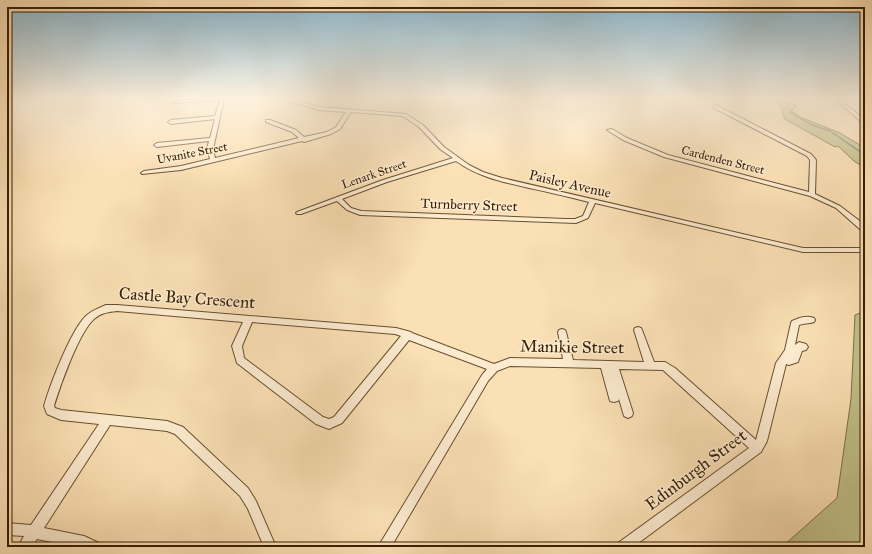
<svg xmlns="http://www.w3.org/2000/svg" width="872" height="554" font-family="'IM FELL Great Primer',serif">
	<style>
		.green { fill: #c2c18b; stroke: #7c7047 }
		.lines { fill: none; stroke-linecap: round; stroke-linejoin: round }
		.stream { stroke: #757e68; stroke-width: 1.5 }
		.street-casing { stroke: #684f30; stroke-width: 2 }
		.street { fill: #fcebcf; fill-rule: evenodd }
		.labels { text-anchor: middle; dominant-baseline: central; stroke-width: 3; stroke-linejoin: round; paint-order: stroke }
		.far-street-label { font-size: 12px; fill: #371f03; stroke: #fcebcf }
		.street-label { font-size: 14px; fill: #371f03; stroke: #fcebcf }
		.near-street-label { font-size: 17px; fill: #371f03; stroke: #fcebcf }
	</style>
	<rect width="100%" height="100%" fill="#fbe0b5"/>
	<filter id="stains"><feTurbulence type="fractalNoise" baseFrequency=".005" numOctaves="4"/><feColorMatrix values="0 0 0 0 .2 0 0 0 0 .09 0 0 0 0 .02 0 0 0 .5 -.17"/></filter>
	<radialGradient id="worn" r=".72"><stop offset=".6" stop-color="#630" stop-opacity="0"/><stop offset="1" stop-color="#630" stop-opacity=".3"/></radialGradient>
	<!-- green -->
	<g class="green">
		<path d="M769,99H777L789,104L790,110L800,117L840,133L865,148V168L854,161L838,146L835,147L785,119L782,112V106Z"/>
		<path d="M865,311V547H782L837,498L851,399L855,315Z"/>
	</g>
	<g class="lines">
		<!-- stream -->
		<path class="stream" d="M783,99L796,106L790,112L812,125L830,131L865,155"/>
		<defs>
			<g id="street">
				<path d="M202,99H219L217,100L175,103L173,102L175,101Z"/>
				<path d="M220,99H224L213,149L215,158L299,138L292,132L266,122V120H270L296,130L304,137L327,132L336,127L346,112L319,110L286,100V99H292L319,107L406,114L423,125L444,147L469,165L483,172L502,178L803,248H865V252H803L595,203L588,218L576,223L360,215L347,210L337,201L301,214H297L296,213L297,212L383,180L453,158L440,149L419,127L403,116L351,112L340,129L331,134L304,142L302,141L181,170L142,174L141,173L144,171L181,166L210,159L207,149L209,141L157,147L154,145L157,143L210,138L215,119L171,124L168,122L171,120L215,116ZM456,161C478,177 503,182 529,188C549,192 569,197 589,202L583,216L575,219H566L361,211L351,208L342,199L387,182Z"/>
				<path d="M835,99H839L865,120V125Z"/>
				<path d="M716,105L811,154L816,160L815,194L840,206L865,225V231H862L836,208L810,196L664,157L623,140L607,130L612,129L627,138L668,155L809,192L810,160L807,156L714,108V106Z"/>
				<path d="M106,305H117L396,328L411,332L412,333L494,364L510,358L563,359L558,332L559,330L562,329L565,330L566,332L573,360L644,362L634,330L635,328L638,327L641,328L642,330L654,362H665L675,368L756,440L776,363L785,350L791,323L792,321C799,318 806,315 814,318L815,320L814,322C809,324 804,323 799,325L795,345L799,342L806,344L808,347L806,350L802,351L798,362L789,365L786,364L767,441L761,452L633,547H616L618,543L749,448L663,370L619,369L633,413L632,416L628,418L624,416L619,399L618,401L614,402L610,401L601,368L510,366L497,371L488,381L391,547H378L482,375L487,369L409,340L342,423L329,429L316,424L237,363L232,346L243,322L117,311C108,312 101,313 94,319C79,332 60,386 54,406L55,408L61,410L167,421L183,427L248,488L256,501L276,547H264L248,509L240,496L175,434L167,431L110,425L44,528L84,536L99,543L101,547H78L37,539L31,547H18L24,536L7,535V523L31,525L99,424L61,420L47,414L44,406C50,385 71,329 87,315C93,310 99,308 106,305ZM252,322L395,334L401,336L334,417L329,419L323,417L244,358L242,346Z"/>
			</g>
		</defs>
		<!-- street casing -->
		<use href="#street" class="street-casing"/>
		<!-- street -->
		<use href="#street" class="street"/>
	</g>
	<!-- sky -->
	<linearGradient id="sky" x2="0" y2="1"><stop stop-color="#8bb8d0"/><stop offset="0.56" stop-color="#fdf1de"/><stop offset="1" stop-color="#fdf1de" stop-opacity="0"/></linearGradient>
	<rect width="872" height="176" fill="url(#sky)"/>
	<g class="labels">
		<!-- far-street labels -->
		<g class="far-street-label">
			<text transform="translate(192 153) rotate(-11)">Uvanite Street</text>
			<text transform="translate(723 160) rotate(14)">Cardenden Street</text>
			<text transform="translate(374 174) rotate(-19)">Lenark Street</text>
		</g>
		<!-- street labels -->
		<g class="street-label">
			<text transform="translate(570 184) rotate(13)">Paisley Avenue</text>
			<text transform="translate(469 205) rotate(2)">Turnberry Street</text>
		</g>
		<!-- near-street labels -->
		<g class="near-street-label">
			<text transform="translate(187 298) rotate(4)">Castle Bay Crescent</text>
			<text transform="translate(572 347) rotate(1)">Manikie Street</text>
			<text transform="translate(696 470) rotate(-37)">Edinburgh Street</text>
		</g>
	</g>
	<!-- margin -->
	<rect width="872" height="554" fill="none" stroke="#fbe0b5" stroke-width="24"/>
	<rect x="8" y="8" width="856" height="538" fill="none" stroke="#371f03" stroke-width="2"/>
	<rect x="12" y="12" width="848" height="530" fill="none" stroke="#371f03"/>
	<rect width="100%" height="100%" filter="url(#stains)"/>
	<rect width="100%" height="100%" fill="url(#worn)"/>
</svg>
